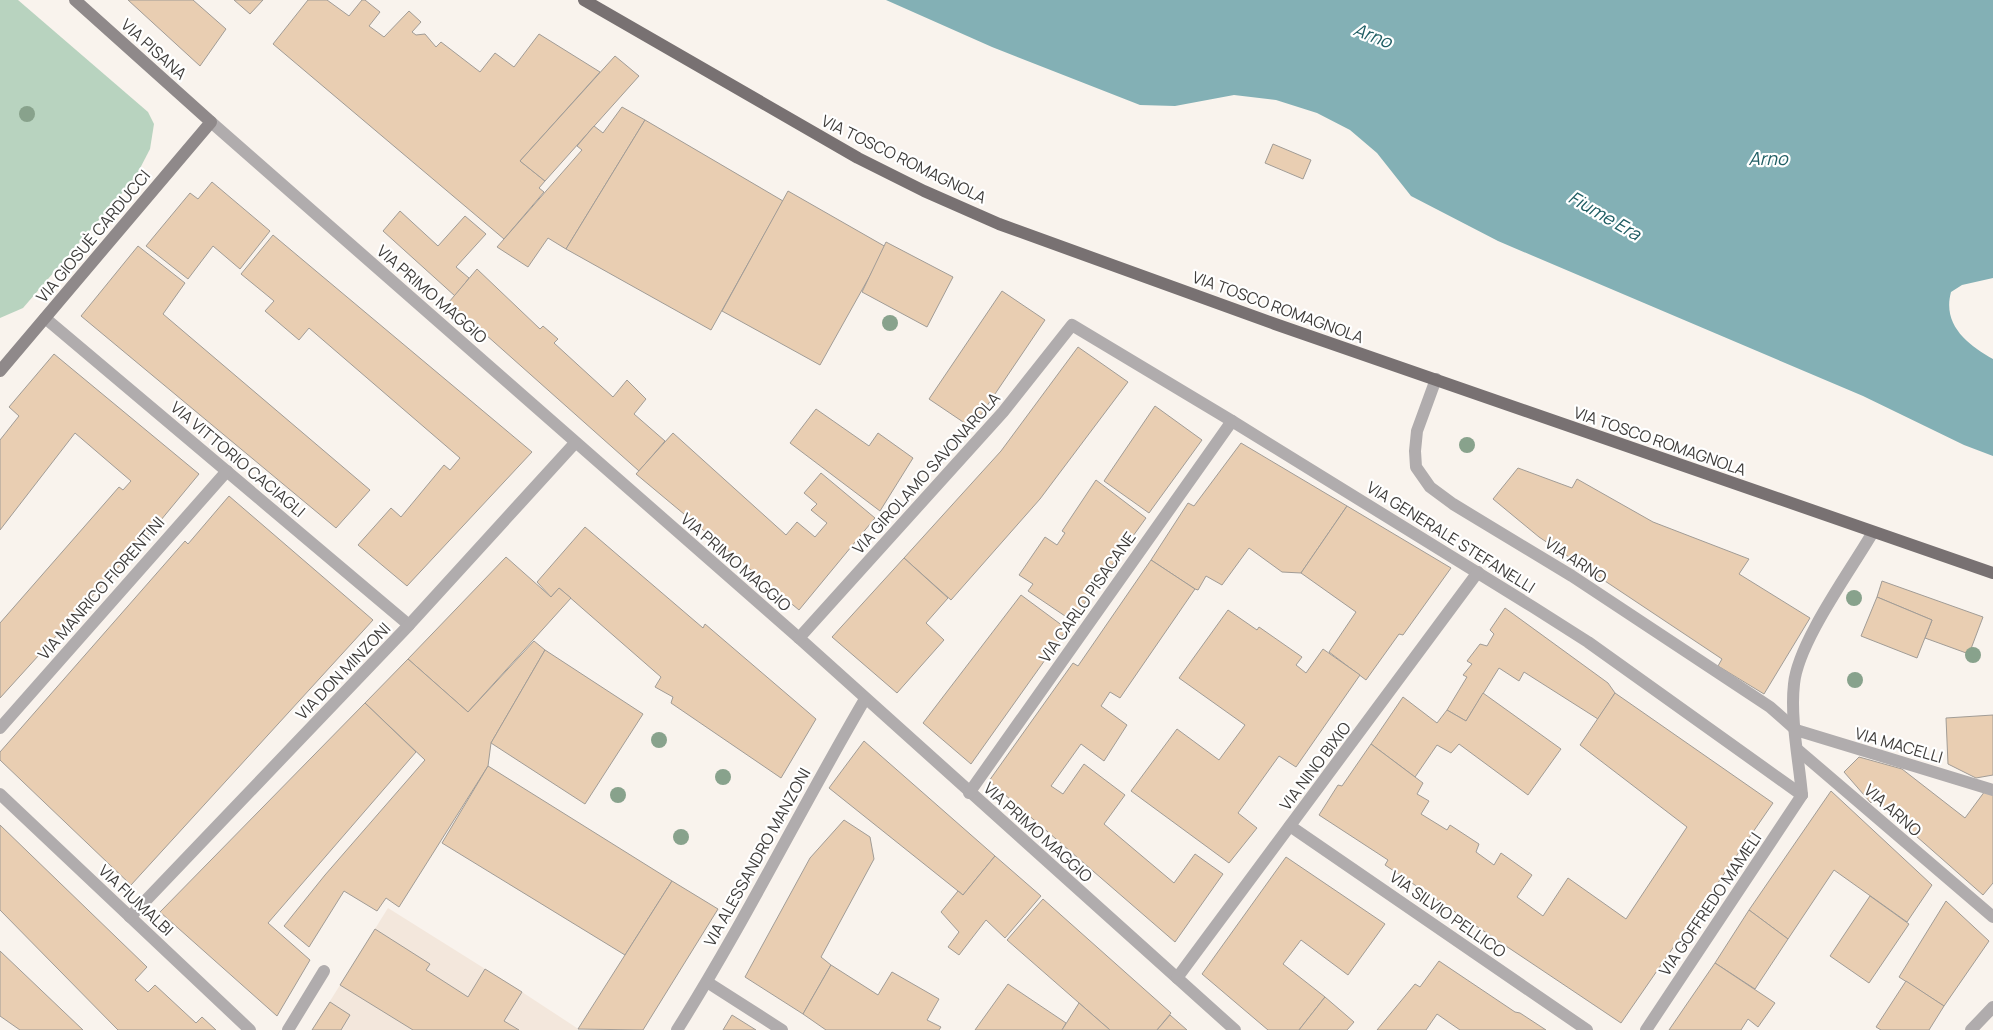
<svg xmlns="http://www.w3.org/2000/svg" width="1993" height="1030" font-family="Manrope,sans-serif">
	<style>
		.built { fill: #f3e7dc }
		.green { fill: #b8d3bf }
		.water { fill: #83b0b5 }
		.building { fill: #e9ceb2; stroke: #a19c96 }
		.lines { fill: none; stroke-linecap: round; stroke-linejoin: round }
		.lane { stroke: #b0acad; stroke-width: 12 }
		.street { stroke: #b0acad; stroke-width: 12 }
		.secondary { stroke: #8f898a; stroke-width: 12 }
		.primary { stroke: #787172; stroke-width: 12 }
		.tree { fill: #88a28c }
		.labels { text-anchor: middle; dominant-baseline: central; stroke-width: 4.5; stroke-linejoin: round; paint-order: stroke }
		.street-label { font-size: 16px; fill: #3e3c3a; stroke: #fff }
		.water-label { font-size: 18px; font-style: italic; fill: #205e64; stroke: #fff }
	</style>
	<rect width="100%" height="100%" fill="#f9f3ed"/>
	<!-- built -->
	<path class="built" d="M388,908L522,992L580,1030H312Z"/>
	<!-- green -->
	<path class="green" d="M0,0H18L148,112L154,124L150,149L135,178L23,308L0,318Z"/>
	<!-- water -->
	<path class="water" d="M886,0H1993V278L1962,285L1951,292C1942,325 1968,345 1993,359V456L1964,445L1863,396L1498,241L1411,196L1377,153L1350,130L1317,113L1276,100L1234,95L1175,106L1140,105L992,47Z"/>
	<!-- building -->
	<g class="building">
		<path d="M128,0H193L226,29L200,66Z"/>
		<path d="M234,0H263L250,14Z"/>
		<path d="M308,0H327L349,16L362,0H365L380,12L369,26L384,37L409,11L421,22L412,32L416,35L425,34L436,47L441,42L480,72L495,53L514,67L539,34L600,72L520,161L545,181L539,188L544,192L504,239L273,44Z"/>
		<path d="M615,56L639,76L545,181L520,161Z"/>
		<path d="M622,107L645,120L566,249L548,238L528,267L497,247L582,150L577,146L594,126L603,133Z"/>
		<path d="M645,120L783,201L711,330L566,249Z"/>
		<path d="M1273,144L1311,160L1303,179L1265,163Z"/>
		<path d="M212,182L270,231L240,269L213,246L188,279L146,246L190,193L198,199Z"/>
		<path d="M788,191L886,247L820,365L722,311Z"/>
		<path d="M400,211L438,246L465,216L486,234L456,267L469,278L455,296L383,231Z"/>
		<path d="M273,235L532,452L407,586L358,545L391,508L401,517L444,465L450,470L460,458L309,328L299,340L265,311L274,301L241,274Z"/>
		<path d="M886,242L953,277L927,327L862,292Z"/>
		<path d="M138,246L185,283L163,314L370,490L336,528L81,316Z"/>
		<path d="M477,269L540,329L543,326L558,339L554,343L613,397L627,380L646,399L634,414L665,441L639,471L449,302Z"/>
		<path d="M1002,291L1045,320L972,428L929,399Z"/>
		<path d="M1078,347L1128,382L1040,499L951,600L904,558L1001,451Z"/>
		<path d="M54,354L199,474L156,526L0,698V623L119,487L123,490L131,481L75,433L0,530V440L19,416L9,407Z"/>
		<path d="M1155,406L1202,440L1149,513L1104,481Z"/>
		<path d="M816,409L869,446L878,433L913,458L880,511L790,443Z"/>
		<path d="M673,433L786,535L797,522L815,537L827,523L811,510L817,504L804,493L821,473L875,518L799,610L636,474Z"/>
		<path d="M1241,443L1347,506L1301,573L1282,572L1249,548L1222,585L1206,576L1198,590L1195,589L1151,560L1188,503L1194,506Z"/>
		<path d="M1518,468L1572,488L1577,479L1653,522L1749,559L1739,574L1810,618L1764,694L1718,666L1722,659L1539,537L1493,499Z"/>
		<path d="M1096,480L1146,518L1079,611L1074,609L1068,618L1028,591L1033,584L1019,575L1045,537L1057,545L1065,533L1062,531Z"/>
		<path d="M229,496L373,620L131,885L0,760V752L185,541L188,544Z"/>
		<path d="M1347,506L1451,568L1403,635L1399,634L1366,680L1329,652L1356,612L1301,573Z"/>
		<path d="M585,527L703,628L705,624L816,719L781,778L671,703L673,697L655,687L661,677L559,588L551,597L537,582Z"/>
		<path d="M506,557L551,597L559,588L571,598L468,712L408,659Z"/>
		<path d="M904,558L948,598L926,623L944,640L897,693L832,637Z"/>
		<path d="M1151,560L1195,589L1120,698L1110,692L1101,706L1127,725L1104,761L1081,744L1051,786L1063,794L1084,764L1125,795L1104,824L1174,883L1195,854L1223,874L1175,942L989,781L1073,663L1078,666Z"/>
		<path d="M1882,581L1983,617L1969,654L1925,638L1932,620L1877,597Z"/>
		<path d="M1021,595L1067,629L971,764L923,723Z"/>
		<path d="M1877,597L1932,620L1917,658L1861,636Z"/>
		<path d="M1505,608L1608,683L1615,693L1598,719L1524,672L1519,681L1499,668L1466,721L1447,710L1467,677L1463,675L1472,664L1467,661L1480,644L1487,646L1494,634L1490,630Z"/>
		<path d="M1228,610L1257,630L1259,627L1302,657L1296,665L1306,673L1323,649L1360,675L1296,767L1279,756L1238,813L1257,828L1229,863L1131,791L1177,729L1219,760L1245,725L1179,678Z"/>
		<path d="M534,641L545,650L491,743L488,766L399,907L386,898L377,911L344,891L309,947L284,926L325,875L425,760L365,703L408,659L468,712Z"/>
		<path d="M545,650L643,714L585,804L491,743Z"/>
		<path d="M1483,693L1561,749L1528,795L1459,744L1451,753L1437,745L1415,777L1371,744L1403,697L1437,723L1447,710L1466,721Z"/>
		<path d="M1615,693L1773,803L1621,1023L1385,865L1388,860L1319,815L1338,785L1342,786L1371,744L1423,783L1417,794L1429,801L1421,814L1447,830L1450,825L1479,844L1476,852L1494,865L1501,853L1532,875L1517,897L1543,916L1568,878L1626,919L1687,827L1580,745Z"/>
		<path d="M365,703L416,752L268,923L310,960L277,1016L160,912Z"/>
		<path d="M1993,715V775L1976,778L1948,764L1946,718Z"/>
		<path d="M864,741L995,856L963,895L829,788Z"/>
		<path d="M1859,757L1902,769L1965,818L1985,791L1993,794V883L1983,895L1874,799L1871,803L1844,772Z"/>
		<path d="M488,766L672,881L625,955L442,843Z"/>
		<path d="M1831,791L1932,885L1907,922L1834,870L1788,939L1749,910Z"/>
		<path d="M844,820L870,837L874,859L821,957L831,965L803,1014L745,977L810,858Z"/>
		<path d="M0,825L147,967L135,980L148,992L155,985L196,1023L202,1017L216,1030H118L0,910Z"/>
		<path d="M995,856L1041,896L1005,938L986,920L959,955L948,947L959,932L941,912L958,891L963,895Z"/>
		<path d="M1286,857L1385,924L1348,975L1301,940L1283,964L1325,997L1299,1030H1268L1202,974Z"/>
		<path d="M672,881L718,909L643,1030L578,1029Z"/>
		<path d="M1870,896L1909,924L1869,983L1830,956Z"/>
		<path d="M1043,899L1171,1013L1157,1030H1110L1007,940Z"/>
		<path d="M1946,901L1989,941L1944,1006L1899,977Z"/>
		<path d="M1749,910L1788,939L1755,989L1715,963Z"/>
		<path d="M375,929L430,964L426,970L468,997L485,969L522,992L504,1021L519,1030H413L340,985Z"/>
		<path d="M0,951L83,1030H20L0,1016Z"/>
		<path d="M1439,961L1515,1012L1520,1013L1546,1030H1460L1437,1014L1426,1030H1377L1415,984L1420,987Z"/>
		<path d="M1715,963L1775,1003L1758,1027L1748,1019L1741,1030H1669Z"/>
		<path d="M831,965L878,995L892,972L939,999L927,1020L941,1027L939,1030H826L803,1014Z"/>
		<path d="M1906,981L1944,1006L1929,1030H1881L1876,1027Z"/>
		<path d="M1008,984L1066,1023L1062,1030H975Z"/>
		<path d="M1325,997L1354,1022L1347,1030H1299Z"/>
		<path d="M330,1002L350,1015L341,1030H312Z"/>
		<path d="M1079,1003L1110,1030H1062Z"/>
		<path d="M732,1015L756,1030H723Z"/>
		<path d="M1170,1015L1187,1030H1157Z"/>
	</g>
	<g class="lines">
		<!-- lane -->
		<path class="lane" d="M288,1030L324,971"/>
		<!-- street -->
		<g class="street">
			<path d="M211,122L799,638L1235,1030"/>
			<path d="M45,318L409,625"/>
			<path d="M1436,379L1417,431L1415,451L1416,467L1430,487L1453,504L1572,576L1770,707L1796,730L1993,790"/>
			<path d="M799,638L1003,412L1072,325L1232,421L1533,607L1588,642L1802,795"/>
			<path d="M0,728L227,471"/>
			<path d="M1798,750L1993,917"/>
			<path d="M969,793L1232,421"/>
			<path d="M0,794L250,1030"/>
			<path d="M1802,795C1799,761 1790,718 1794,684C1798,642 1851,570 1873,532"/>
			<path d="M1290,826L1587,1030"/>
			<path d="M130,917L409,625L575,443"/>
			<path d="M1177,978L1478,572"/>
			<path d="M707,982L782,1030"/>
			<path d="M677,1030C745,922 801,808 865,699"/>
			<path d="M1646,1030L1802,795"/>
			<path d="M1971,1030L1993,1007"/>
		</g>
		<!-- secondary -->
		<path class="secondary" d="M0,371L211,122L75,0"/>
		<!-- primary -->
		<path class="primary" d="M584,0L858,158L924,191L999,224L1275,324L1993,573"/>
	</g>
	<!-- trees -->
	<g class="tree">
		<circle cx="27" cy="114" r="8"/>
		<circle cx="890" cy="323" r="8"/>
		<circle cx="1467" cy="445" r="8"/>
		<circle cx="1854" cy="598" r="8"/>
		<circle cx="1973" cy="655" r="8"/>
		<circle cx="1855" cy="680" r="8"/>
		<circle cx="659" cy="740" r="8"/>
		<circle cx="723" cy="777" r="8"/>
		<circle cx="618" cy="795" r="8"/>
		<circle cx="681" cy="837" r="8"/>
	</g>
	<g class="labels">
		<!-- street labels -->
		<g class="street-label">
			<text transform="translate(154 49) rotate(42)">VIA PISANA</text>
			<text transform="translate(904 159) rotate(26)">VIA TOSCO ROMAGNOLA</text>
			<text transform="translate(93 236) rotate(-50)">VIA GIOSUÈ CARDUCCI</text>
			<text transform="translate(432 294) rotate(41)">VIA PRIMO MAGGIO</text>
			<text transform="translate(1278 307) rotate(20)">VIA TOSCO ROMAGNOLA</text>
			<text transform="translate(1660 441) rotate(19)">VIA TOSCO ROMAGNOLA</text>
			<text transform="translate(238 459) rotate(40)">VIA VITTORIO CACIAGLI</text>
			<text transform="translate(926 473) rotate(-48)">VIA GIROLAMO SAVONAROLA</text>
			<text transform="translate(1451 537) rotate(32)">VIA GENERALE STEFANELLI</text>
			<text transform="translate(1576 560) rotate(33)">VIA ARNO</text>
			<text transform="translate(736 562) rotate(41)">VIA PRIMO MAGGIO</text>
			<text transform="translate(101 588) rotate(-49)">VIA MANRICO FIORENTINI</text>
			<text transform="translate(1087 597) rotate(-55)">VIA CARLO PISACANE</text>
			<text transform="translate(343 671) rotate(-46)">VIA DON MINZONI</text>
			<text transform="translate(1899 745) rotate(16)">VIA MACELLI</text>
			<text transform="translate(1315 766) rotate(-53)">VIA NINO BIXIO</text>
			<text transform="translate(1893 810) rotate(41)">VIA ARNO</text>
			<text transform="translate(1038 832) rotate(42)">VIA PRIMO MAGGIO</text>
			<text transform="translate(757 857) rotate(-61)">VIA ALESSANDRO MANZONI</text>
			<text transform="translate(136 900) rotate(43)">VIA FIUMALBI</text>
			<text transform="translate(1710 904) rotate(-56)">VIA GOFFREDO MAMELI</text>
			<text transform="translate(1448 914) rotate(35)">VIA SILVIO PELLICO</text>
		</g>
		<!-- water labels -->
		<g class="water-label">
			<text transform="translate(1373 35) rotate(21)">Arno</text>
			<text x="1768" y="158">Arno</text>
			<text transform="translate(1605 215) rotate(30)">Fiume Era</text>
		</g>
	</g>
</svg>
